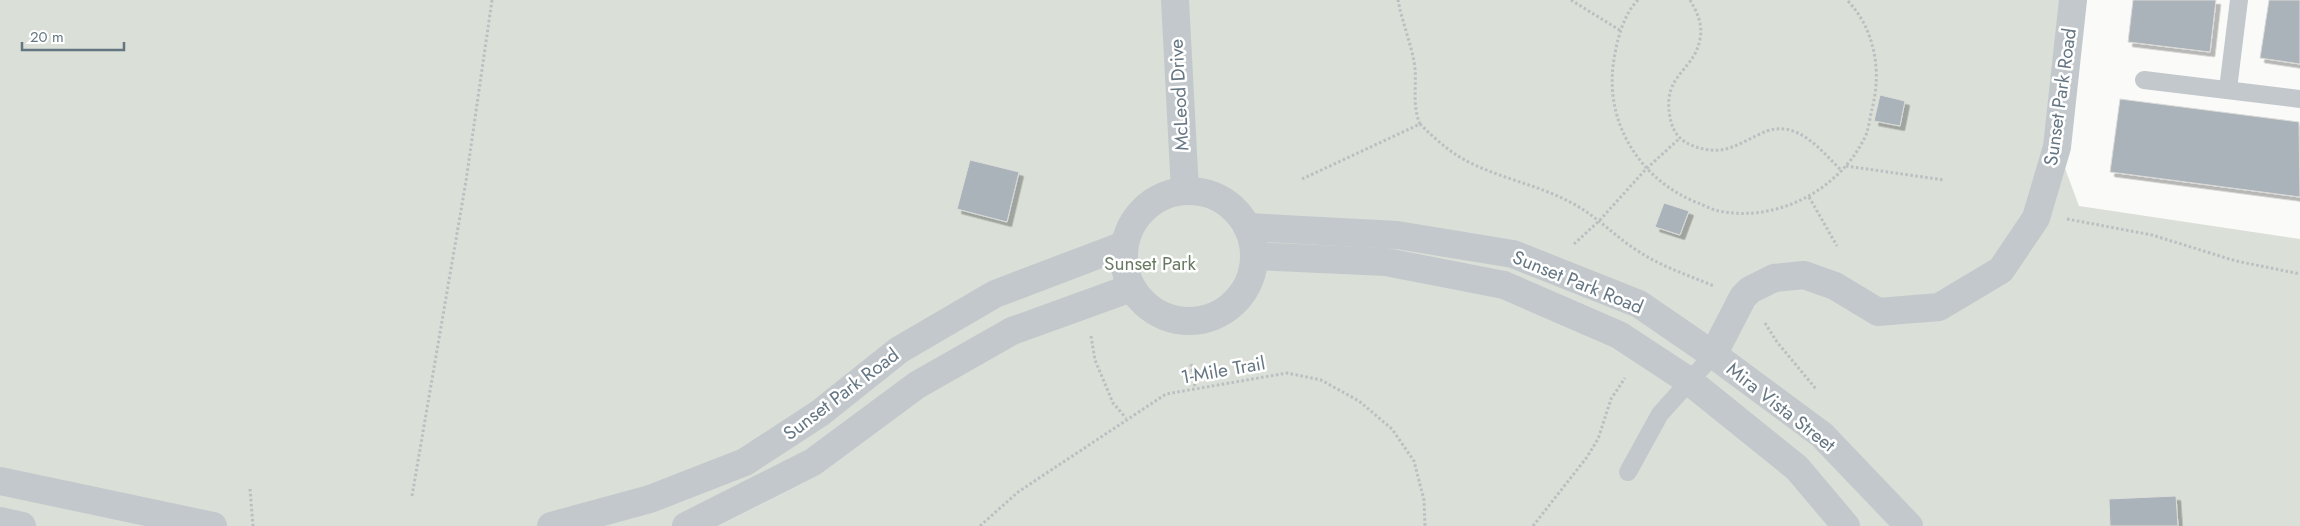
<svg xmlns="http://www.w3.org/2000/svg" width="2300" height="526" font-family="Jost,sans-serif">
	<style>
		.green { fill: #dadfd7 }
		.building { fill: #aab3b9; stroke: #dcdcda; filter: url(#shadow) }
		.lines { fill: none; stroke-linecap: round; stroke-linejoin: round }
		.path { stroke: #bbbfc2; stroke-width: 3; stroke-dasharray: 2.5 2.5; stroke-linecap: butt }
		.lane { stroke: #c3c8cc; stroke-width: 18 }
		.street { stroke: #c3c8cc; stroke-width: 28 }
		.labels { text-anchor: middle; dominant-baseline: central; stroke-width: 5; stroke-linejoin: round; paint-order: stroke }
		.street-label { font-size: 19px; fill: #657683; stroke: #fff }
		.park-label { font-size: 19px; fill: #687a64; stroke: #fff }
	</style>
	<defs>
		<filter id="shadow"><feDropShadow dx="4.5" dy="4.5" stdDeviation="0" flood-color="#0004"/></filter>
	</defs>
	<rect width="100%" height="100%" fill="#fafaf8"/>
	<!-- green -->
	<path class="green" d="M0,0H2073L2057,147L2079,206L2300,239V526H0Z"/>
	<!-- building -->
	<g class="building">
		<path d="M2133,0H2216L2210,52L2128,42Z"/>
		<path d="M2269,0H2300V64L2260,58Z"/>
		<path d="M1880,95L1905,101L1900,126L1874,121Z"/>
		<path d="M2120,99L2299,122L2300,197L2110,172Z"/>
		<path d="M970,160L1019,172L1007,222L957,209Z"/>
		<path d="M1664,203L1689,211L1680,235L1655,227Z"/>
		<path d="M2176,496L2178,526H2110L2109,499Z"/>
	</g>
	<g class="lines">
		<!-- path -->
		<g class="path">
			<path d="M1571,0L1621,31"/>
			<path d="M1638,0C1622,16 1616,44 1613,66C1606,126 1642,181 1698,203C1704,205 1712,210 1719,211C1778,223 1841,189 1866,135C1869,127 1870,117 1872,109C1882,71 1875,29 1847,0"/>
			<path d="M1690,0C1697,12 1703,24 1700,39C1694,72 1662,74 1670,117C1672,128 1676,136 1685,142C1697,149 1715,153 1729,148C1742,144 1754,136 1767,131C1799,120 1822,152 1842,171"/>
			<path d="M1420,124C1431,135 1444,147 1458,156C1492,177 1534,183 1570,202C1596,215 1614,236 1638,251C1662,267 1688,275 1714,286"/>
			<path d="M1846,166L1944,180"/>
			<path d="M1302,179L1420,124C1411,103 1418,83 1414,61C1410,41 1402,21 1398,0"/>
			<path d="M1809,197L1837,246"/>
			<path d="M2067,219L2152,235L2236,261L2300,274"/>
			<path d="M1574,244L1599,221L1646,169L1680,138"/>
			<path d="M1765,323L1777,342L1816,389"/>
			<path d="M1091,336L1095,360L1113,403L1126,418"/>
			<path d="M1191,364L1195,387"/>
			<path d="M250,489L253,526"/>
			<path d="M412,496L466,181L492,0"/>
			<path d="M980,526L1018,492L1166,394L1287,373L1321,380L1359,401L1392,429L1414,461L1424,500L1425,526"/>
			<path d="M1533,526L1587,457L1598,439L1611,399L1625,378"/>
		</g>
		<!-- lane -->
		<g class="lane">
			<path d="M2144,80L2300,99"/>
			<path d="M2228,89L2239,0"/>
			<path d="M1628,472L1660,414L1713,355"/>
		</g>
		<!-- street -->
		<g class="street">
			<path d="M1175,0L1185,191"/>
			<circle cx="1189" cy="256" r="65"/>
			<path d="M1247,227L1397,235L1513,254L1639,304L1722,361L1822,435L1909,526"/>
			<path d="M1255,256L1386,262L1504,285L1619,335L1689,381L1797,468L1846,526"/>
			<path d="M1713,355L1743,297L1750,290L1774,278L1804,275L1835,286L1878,312L1939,307L2001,270L2036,218L2057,147L2073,0"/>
			<path d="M0,481L213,526"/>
			<path d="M0,521L22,526"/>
			<path d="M551,526L650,499L745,462L820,413L899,350L995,294L1124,245"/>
			<path d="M686,526L813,462L917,385L1012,331L1131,288"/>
		</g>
	</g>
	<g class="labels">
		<!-- street labels -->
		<g class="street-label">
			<text transform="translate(1179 95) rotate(-93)">McLeod Drive</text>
			<text transform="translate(2060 97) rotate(-82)">Sunset Park Road</text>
			<text transform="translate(1578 282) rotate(22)">Sunset Park Road</text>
			<text transform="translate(1223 370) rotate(-10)">1-Mile Trail</text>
			<text transform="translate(841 394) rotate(-37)">Sunset Park Road</text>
			<text transform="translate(1781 407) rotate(38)">Mira Vista Street</text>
		</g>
		<!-- park labels -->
		<g class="park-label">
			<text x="1150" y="263">Sunset Park</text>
		</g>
	</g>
	<!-- scale -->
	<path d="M22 42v8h102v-8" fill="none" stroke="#657683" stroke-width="2.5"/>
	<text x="30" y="42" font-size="15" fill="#657683" stroke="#ffffff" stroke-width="4" paint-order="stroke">20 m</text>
</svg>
